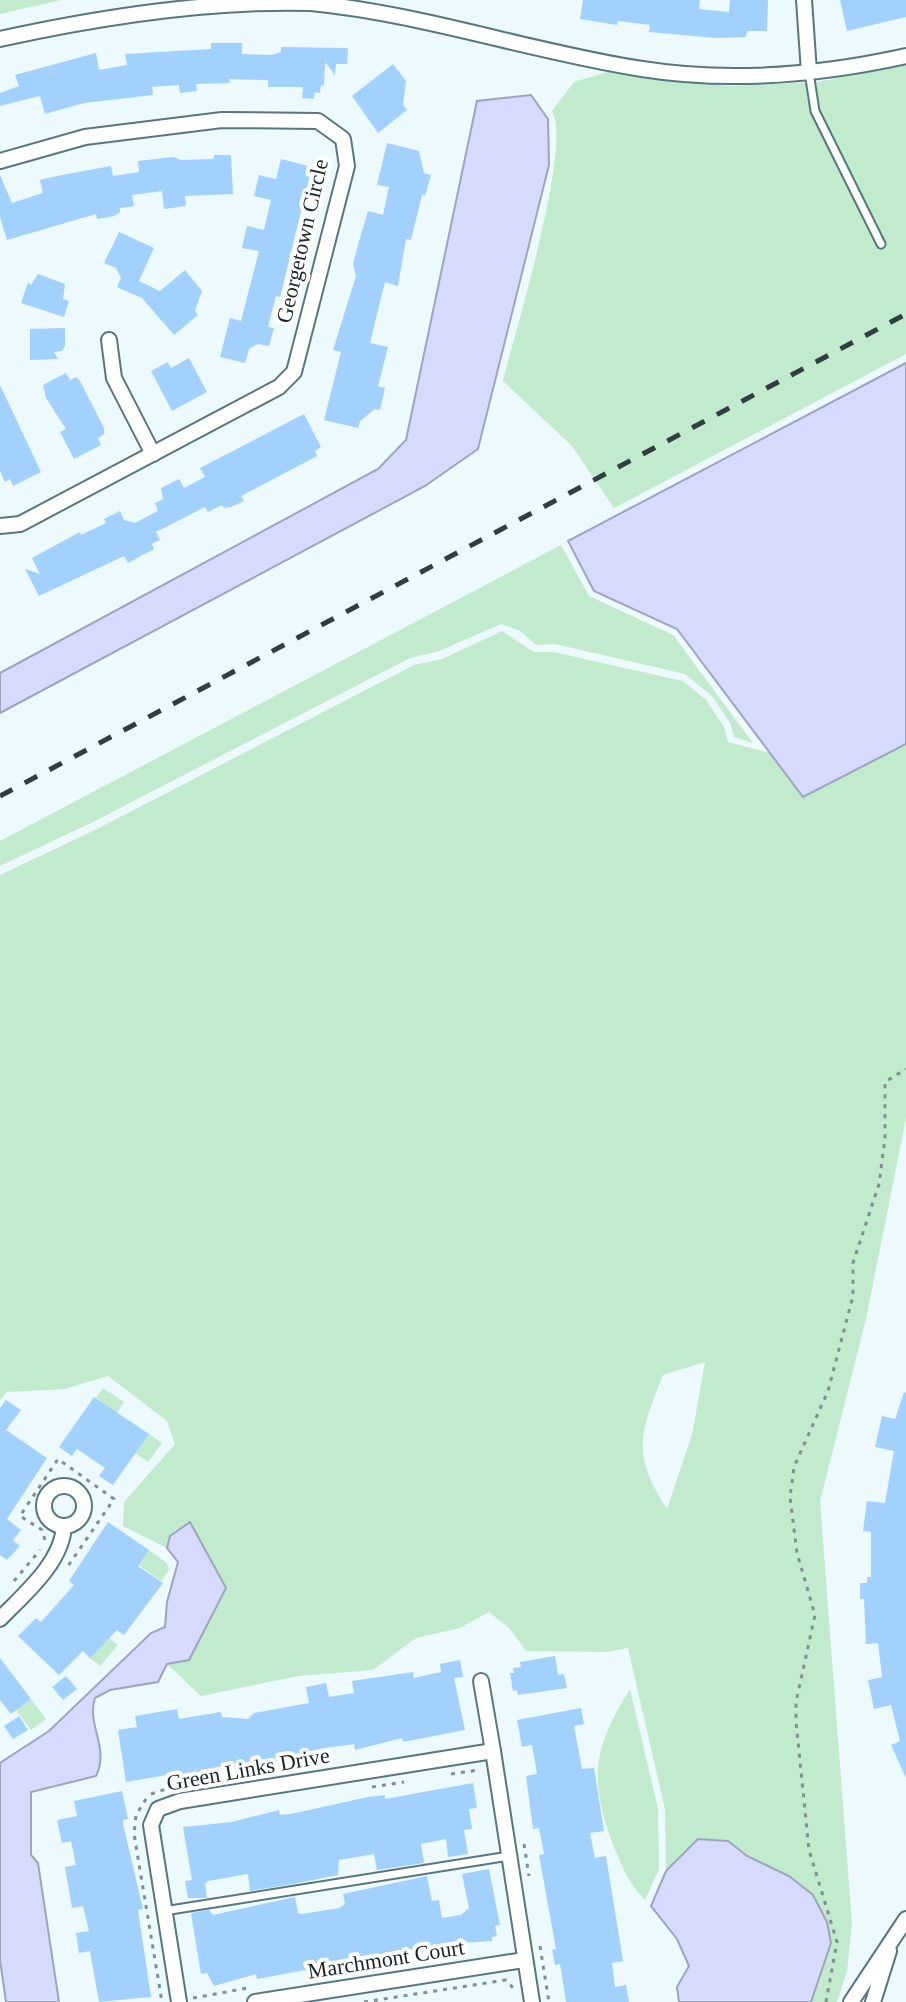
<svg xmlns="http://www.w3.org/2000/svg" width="906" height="2002" font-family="'Times New Roman',serif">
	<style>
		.green { fill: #c2eacc; fill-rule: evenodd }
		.water { fill: #d6dbfe; stroke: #9da4be; stroke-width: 2 }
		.building { fill: #a2d1fd }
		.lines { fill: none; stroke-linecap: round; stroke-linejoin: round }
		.service-casing { stroke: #57777f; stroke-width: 11 }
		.minor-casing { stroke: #57777f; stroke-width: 18 }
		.path { stroke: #818e92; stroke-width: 3; stroke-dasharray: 4 6; stroke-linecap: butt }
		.service { stroke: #fff; stroke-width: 7 }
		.minor { stroke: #fff; stroke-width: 14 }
		.rail { stroke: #303d41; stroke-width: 5; stroke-dasharray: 14 14; stroke-linecap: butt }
		.labels { text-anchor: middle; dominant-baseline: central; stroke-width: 8; stroke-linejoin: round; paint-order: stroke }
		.street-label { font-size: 22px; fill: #182529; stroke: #fff }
	</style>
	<rect width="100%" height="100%" fill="#ecf9fd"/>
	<!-- green -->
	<g class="green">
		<path d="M0,0H61L0,14Z"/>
		<path d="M906,65V354L614,508L572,446L503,381C514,335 573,145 552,111L574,82L611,71L641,78L732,86L817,82Z"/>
		<path d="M561,545L589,596L673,635L753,743L734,737L730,723L712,696L685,674L555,644L536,645L520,631L501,624L439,651L410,658L93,822L0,866V841Z"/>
		<path d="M502,631L534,652H553L683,681L706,700L724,727L728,742L770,753L803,797L906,744V1118L866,1319L820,1501L852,1924L847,1971L837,2002H679L677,1987L689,1966L677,1939L651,1906L666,1871L665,1809L628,1648L607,1652L526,1651L510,1629L489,1612L460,1628L416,1638L373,1670L298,1676L201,1696L167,1664L189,1660L176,1529L167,1548L123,1526L124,1502L175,1444L167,1421L108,1376L64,1389L7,1392L0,1400V875L97,829L414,665L442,659ZM705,1362L692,1435L667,1509C631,1454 640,1433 663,1375Z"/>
		<path d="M103,1388L124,1402L117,1413L96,1398Z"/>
		<path d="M149,1434L162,1443L148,1462L135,1453Z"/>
		<path d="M149,1550L167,1563L169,1570L161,1581L139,1565Z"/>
		<path d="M108,1637L118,1645L100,1666L90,1658Z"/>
		<path d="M630,1689L658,1809L659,1869L645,1900C629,1884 623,1868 614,1847C588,1780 593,1749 630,1689Z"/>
		<path d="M31,1699L46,1719L31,1730L16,1710Z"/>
	</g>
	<!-- water -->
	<g class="water">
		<path d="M531,95L548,119L549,165L478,449L425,486L0,713V673L378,469L406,440L477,101Z"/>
		<path d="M906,363V744L803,797L677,629L594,591L568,541Z"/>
		<path d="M190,1522L226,1588L189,1660L167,1664L158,1682L110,1690L95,1698C86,1724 110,1748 96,1776L31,1792V1855L38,1863L59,2002H6L0,1960V1763L49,1731L151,1633L165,1627L167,1602L178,1562L167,1548L170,1536Z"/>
		<path d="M698,1839L728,1841L747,1856L789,1876L813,1895L827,1922L831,1943L811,2002H679L677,1987L689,1966L677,1939L651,1906L666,1871Z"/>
	</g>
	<!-- building -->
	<g class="building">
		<path d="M583,0H700L699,9L729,12L730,0H768L767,31H747L746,37L716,38L649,32L650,25L618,21L617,25L580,19Z"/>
		<path d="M840,0H906V17L847,31Z"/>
		<path d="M211,43H242V54L272,55L281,52V47L348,48L347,64H336L335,75L325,62L324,86L321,85L320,93L315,92L314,99L302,98L303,87H268V80L229,79L230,83L196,84L197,91L180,93L179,85L152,87L153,95L84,103L45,114L40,96L0,106V93L19,86L15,75L96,53L99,70L127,65L125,54L211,49Z"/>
		<path d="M393,64L406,81L403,105L407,110L378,133L352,96Z"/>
		<path d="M387,143L419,151L424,173L431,175L425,196L422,195L411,240L406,239L398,286L385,282L370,343L388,347L378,386L385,388L380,410L375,409L360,421L358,428L324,420L341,352L333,350L356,276L353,264L360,238L368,211L383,215L389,187L377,185Z"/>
		<path d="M214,155H231L233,194L185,196L186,206L164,209L162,191L132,195L134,206L120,208V212L114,216L97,219L96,214L7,240L0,217V175L12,203L43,193L40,180L62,175L111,166L113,176L139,172L138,161L174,157L181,160L214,159Z"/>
		<path d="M281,159L312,167L280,297L276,296L268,327L274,328L269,346L258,344L249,349L245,363L220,357L230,318L241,321L259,251L242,248L247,226L264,230L271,200L254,196L259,175L276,179Z"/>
		<path d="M119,232L154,248L139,281L160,291L185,270L202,291L195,311L198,315L174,335L142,298L117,287L121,278L116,268L104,263Z"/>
		<path d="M38,274L65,284L63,299L69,301L64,317L21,303L28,283L31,285Z"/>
		<path d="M65,328V346L62,351L54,352L58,359L30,360V329Z"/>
		<path d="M189,358L207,392L172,411L151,371L168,362L171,368Z"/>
		<path d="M66,373L70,380L76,377L80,381L104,428V434L98,438L101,445L74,459L60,432L66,429L46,398L43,385Z"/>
		<path d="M0,385L41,472L13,486L10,479L5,482L0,471Z"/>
		<path d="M304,414L321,447L315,451L317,456L241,496L244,501L231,507L224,508L222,505L208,512L205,507L156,532L160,540L152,544L154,549L128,563L124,556L39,596L25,569L40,574L32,558L80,532L81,535L106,523L104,519L120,511L124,520L135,523L158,511L155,503L163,499L161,488L179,479L184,488L205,477L200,468Z"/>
		<path d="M904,1392L906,1393V1778L891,1745L900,1741L891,1705L874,1709L868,1680L882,1677L878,1643L866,1644L864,1599H860V1583H867V1577H871V1532L863,1531L867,1501L885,1503L894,1451L875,1447L882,1416L895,1419Z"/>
		<path d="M94,1397L149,1434L113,1485L99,1476L105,1468L77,1449L72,1456L59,1447Z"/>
		<path d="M6,1400L21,1410L6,1430L47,1458L7,1519L21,1530L13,1540L20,1546L7,1560L0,1555V1408Z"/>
		<path d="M108,1522L149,1550L138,1566L163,1583L124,1635L117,1630L90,1658L83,1651L59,1675L18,1636L36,1618L41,1622L74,1585L69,1581Z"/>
		<path d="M555,1656L558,1675L564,1674L567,1688L518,1695L517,1690L513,1691L510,1673H514L513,1668L521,1667L520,1662Z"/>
		<path d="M0,1658L31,1699L11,1714L0,1700Z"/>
		<path d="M460,1660L463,1677L454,1678L465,1730L403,1742L402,1738L355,1750L354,1744L325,1748L282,1757L283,1760L266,1763L265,1759L200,1770L201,1774L179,1778L178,1773L126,1782L118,1730L137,1727L135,1716L177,1709L179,1719L221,1712L222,1717L248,1719L254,1713L309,1703L306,1687L326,1683L329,1697L354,1693L352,1681L413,1672L414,1678L441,1672L440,1664Z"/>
		<path d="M66,1676L77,1689L63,1700L52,1687Z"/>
		<path d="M581,1708L584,1724L574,1726L582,1769L594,1768L604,1831L590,1833L595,1858L606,1856L623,1961L612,1963L615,1987L626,1985L629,2002H566L560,1964L555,1965L552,1950L556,1949L539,1855L544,1854L539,1828L533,1829L526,1776L537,1774L532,1745L522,1747L517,1720Z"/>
		<path d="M19,1716L28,1730L13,1739L4,1726Z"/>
		<path d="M473,1783L477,1808L469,1809L472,1829L464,1830L468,1854L448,1857L446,1839L421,1844L424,1863L377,1870L374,1854L339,1860L338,1875L293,1884L250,1891L248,1874L208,1881L205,1884L207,1898H188L185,1881L192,1880L183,1827L232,1822L279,1810L280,1815L291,1814L368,1797L385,1795V1799Z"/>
		<path d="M122,1791L128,1819L123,1820V1824L143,1909L138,1910L151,1997L99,2002L90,1951L79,1953L76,1933L89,1931L83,1906L72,1908L65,1867L76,1865L71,1841L62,1843L57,1820L77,1816L74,1801Z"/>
		<path d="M489,1869L500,1925L495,1926L497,1936L492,1937V1941L448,1944L449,1949L376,1957L257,1979L256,1974L214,1986L207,1973L201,1974L191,1913L209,1910L213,1915L295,1897L298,1913L302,1914L339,1908L345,1904L343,1894L427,1876L432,1901L439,1900L442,1918L461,1915L469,1908L462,1874Z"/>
	</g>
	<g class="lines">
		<defs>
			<g id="service">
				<path d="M809,72L815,111L881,244"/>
				<path d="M164,1911L509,1856"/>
			</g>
			<g id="minor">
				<path d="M804,0L809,72"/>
				<path d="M0,39C100,17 207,0 311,3C424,14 531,52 642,69C730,83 820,75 906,56"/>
				<path d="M0,161L85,137L222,120L318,121L343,139L347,166L294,372L279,387L20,524L0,526"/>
				<path d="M109,340L114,378L153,454"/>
				<circle cx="64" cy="1506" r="20"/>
				<path d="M0,1619C24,1594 62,1563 64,1526"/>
				<path d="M481,1681L493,1751"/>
				<path d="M179,2002L151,1825L158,1809L180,1801L493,1751L532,2002"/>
				<path d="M255,2002L524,1960"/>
				<path d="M851,2002L906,1919"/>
				<path d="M873,2002L889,1951"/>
			</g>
		</defs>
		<!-- service casing -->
		<use href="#service" class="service-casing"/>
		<!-- minor casing -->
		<use href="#minor" class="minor-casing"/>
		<!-- path -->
		<g class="path">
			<path d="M45,1540L42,1530L20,1516L58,1459L114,1499L68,1566"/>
			<path d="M14,1581L40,1550"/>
			<path d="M451,1774L479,1770"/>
			<path d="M372,1787L404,1782"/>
			<path d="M151,1794L178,1785"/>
			<path d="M146,1799L136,1815L134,1834L162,2002"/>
			<path d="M524,1844L529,1876"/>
			<path d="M540,1946L549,2002"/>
			<path d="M193,1998L248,1988"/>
			<path d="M364,2002L506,1980L514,1989"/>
			<path d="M826,2002L837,1942L809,1850L796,1722V1702L815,1615L797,1553L790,1497L794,1467L828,1391L853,1296V1263L879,1184L885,1138V1082L906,1069"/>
		</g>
		<!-- service -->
		<use href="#service" class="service"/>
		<!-- minor -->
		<use href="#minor" class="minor"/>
		<!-- rail -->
		<path class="rail" d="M0,796L906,314"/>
	</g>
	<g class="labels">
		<!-- street labels -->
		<g class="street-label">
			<text transform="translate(302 241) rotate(-77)">Georgetown Circle</text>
			<text transform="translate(248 1769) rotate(-10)">Green Links Drive</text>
			<text transform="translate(386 1959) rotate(-9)">Marchmont Court</text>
		</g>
	</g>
</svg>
